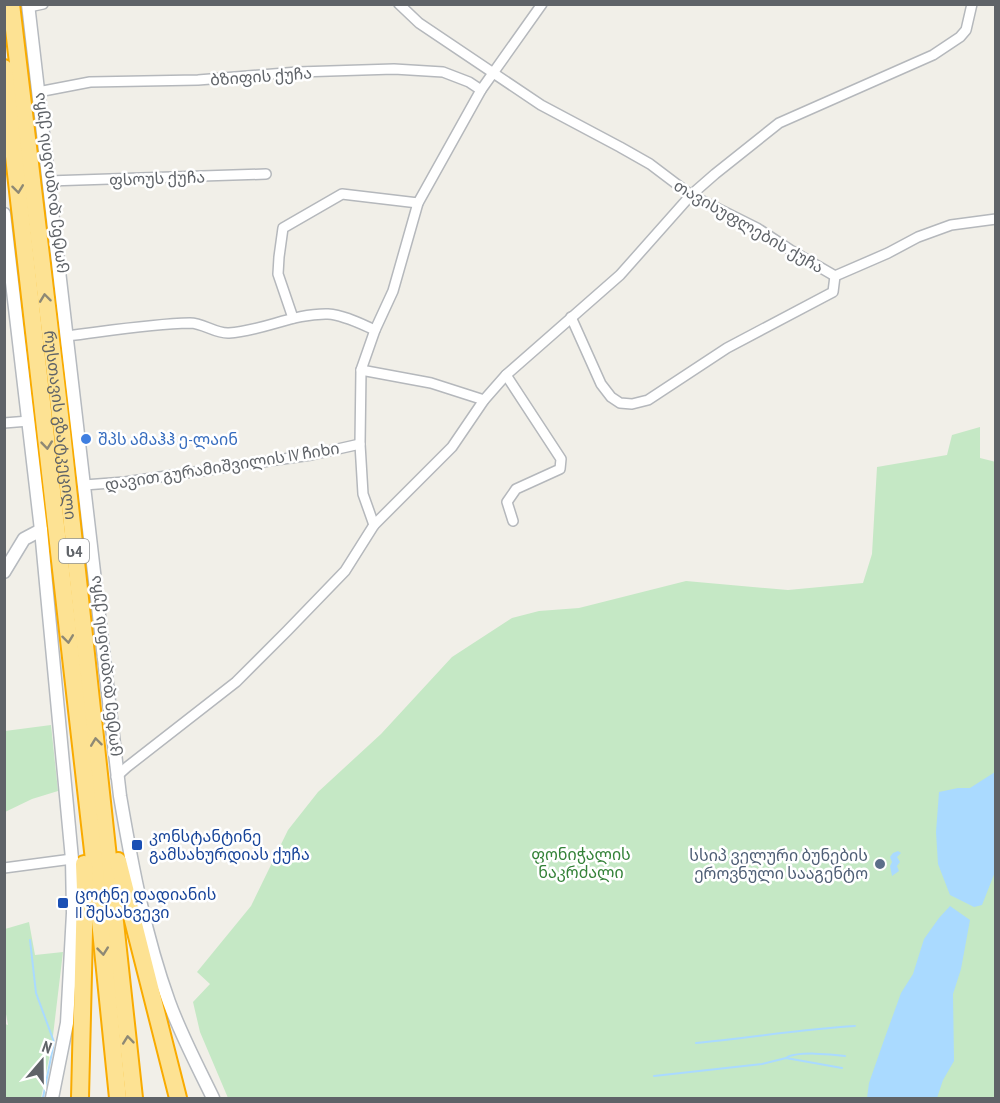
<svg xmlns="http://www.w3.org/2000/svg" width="1000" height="1103" font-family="'PT Sans Narrow','Noto Sans Georgian',sans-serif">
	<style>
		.green { fill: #c5e8c5 }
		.water { fill: #aadaff }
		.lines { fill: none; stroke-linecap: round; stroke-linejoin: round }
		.stream { stroke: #aadaff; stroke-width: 2 }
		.street-casing { stroke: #b5b8bc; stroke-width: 12 }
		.secondary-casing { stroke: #b6babf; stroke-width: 15 }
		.highway-casing { stroke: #f9ab00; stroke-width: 20 }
		.street { stroke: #fff; stroke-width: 9 }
		.secondary { stroke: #fff; stroke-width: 12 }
		.highway { stroke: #fde293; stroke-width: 16 }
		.oneway { stroke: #8e8975 }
		.shop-dot { fill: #3f7fe0; stroke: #fff; stroke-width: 2 }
		.transit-dot { fill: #1a4fb4; stroke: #fff; stroke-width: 2 }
		.service-dot { fill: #5c6f8a; stroke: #fff; stroke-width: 2 }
		.labels { text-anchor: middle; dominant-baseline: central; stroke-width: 5; stroke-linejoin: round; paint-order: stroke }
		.shield { fill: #fff; stroke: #8f9295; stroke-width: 1.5 }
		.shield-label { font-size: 15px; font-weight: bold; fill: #5f6368 }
		.street-label { font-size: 16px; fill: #5f6368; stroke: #fff }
		.shop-label { font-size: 16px; fill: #366cbe; stroke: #fff; text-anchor: start }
		.transit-label { font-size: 16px; fill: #164399; stroke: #fff; text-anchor: start }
		.park-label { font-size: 16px; fill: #348238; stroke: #fff }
		.service-label { font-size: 16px; fill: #4e5e75; stroke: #fff; text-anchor: end }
	</style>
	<rect width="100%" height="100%" fill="#f1efe8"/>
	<!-- green -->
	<g class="green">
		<path d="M980,427V458L996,462L995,1098H228L200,1032L193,1002L210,984L197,972L251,906L288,830L318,792L381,734L452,657L512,618L539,611L579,608L686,581L788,590L863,583L872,554L877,467L947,455L952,435Z"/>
		<path d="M51,725L58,791L32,799L5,812V731Z"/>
		<path d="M29,922L35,955L63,952L52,1044L41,1098H5V1024L8,1025L4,1003L5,929Z"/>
	</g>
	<!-- water -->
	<g class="water">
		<path d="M995,772V872L982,905L974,907L950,895L938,864L936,832L939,792L958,788H970Z"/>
		<path d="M898,851L901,853L897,857L900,862L897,866L899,871L892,876L890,866L892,862L890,857L893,853Z"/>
		<path d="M950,906L970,920L961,969L953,994L954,1061L943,1080L937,1098H867L869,1083L884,1040L901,993L913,974L924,939L939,918Z"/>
	</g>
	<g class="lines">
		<!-- stream -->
		<g class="stream">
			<path d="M30,940L36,993L54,1042L43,1098"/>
			<path d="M696,1043C749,1038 802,1029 855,1026"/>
			<path d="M786,1058C796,1051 832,1054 845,1056"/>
			<path d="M654,1076L762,1064L786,1058L842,1068"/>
		</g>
		<defs>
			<g id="street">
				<path d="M399,4L419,23L541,105L620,147L650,164L691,195L757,228L792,251L835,276"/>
				<path d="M29,7L43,4"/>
				<path d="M38,92L90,82L198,80L298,72L394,69L443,72L469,82L481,90"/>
				<path d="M48,181L266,174"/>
				<path d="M835,276L888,253L918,237L951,225L996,219"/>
				<path d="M571,317L601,384L611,397L620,403L632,404L648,400L727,348L833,292L835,276"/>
				<path d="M293,318L278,274L279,257L283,228L342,194L418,203"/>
				<path d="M67,336C108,331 149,324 190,323C203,323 216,334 229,333C263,331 294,313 328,314C344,315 361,324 375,330"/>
				<path d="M361,370L431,383L484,400"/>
				<path d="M506,375L561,459L560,469L516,489L507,502L513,521"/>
				<path d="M4,423L29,421"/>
				<path d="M84,485L125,482L311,455L360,444"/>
				<path d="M374,525L363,494L360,444L361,370L375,330L393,291L418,203L481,90L542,4"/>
				<path d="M116,777L127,767L236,682L287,631L345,571L374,525L452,447L484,400L506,375L620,275L691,195L715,174L779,123L933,55L960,37L966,30L972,4"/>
				<path d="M4,868L72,859"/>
			</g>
			<g id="secondary">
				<path d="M28,4L120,796C132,866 145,936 169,1002C181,1035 198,1067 213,1098"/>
				<path d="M4,214L41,530L72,859L73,913L67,1023L52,1098"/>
				<path d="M4,572L24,539L41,530"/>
			</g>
			<g id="highway">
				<path id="s1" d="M11,4L62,432L134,1098"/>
				<path d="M4,68L93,851L118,1098"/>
				<path d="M118,861L178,1098"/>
				<path d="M80,1098L85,890L84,864"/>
			</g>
		</defs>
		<!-- street casing -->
		<use href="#street" class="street-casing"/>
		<!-- secondary casing -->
		<use href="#secondary" class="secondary-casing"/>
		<!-- highway casing -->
		<use href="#highway" class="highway-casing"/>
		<!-- street -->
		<use href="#street" class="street"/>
		<!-- secondary -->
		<use href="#secondary" class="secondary"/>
		<!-- highway -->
		<use href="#highway" class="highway"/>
	</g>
	<!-- one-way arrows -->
	<defs><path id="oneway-chevron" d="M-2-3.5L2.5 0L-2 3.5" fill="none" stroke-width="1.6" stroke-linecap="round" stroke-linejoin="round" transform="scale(1.5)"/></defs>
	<g class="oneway">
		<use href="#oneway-chevron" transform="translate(18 189) rotate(83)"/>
		<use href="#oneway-chevron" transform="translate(45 298) rotate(-97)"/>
		<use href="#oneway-chevron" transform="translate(47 445) rotate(84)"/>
		<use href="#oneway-chevron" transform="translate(68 639) rotate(83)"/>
		<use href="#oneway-chevron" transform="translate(96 742) rotate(-97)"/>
		<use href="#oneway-chevron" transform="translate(103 951) rotate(84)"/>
		<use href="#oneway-chevron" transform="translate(128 1040) rotate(-96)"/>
	</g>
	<!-- markers -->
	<circle class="shop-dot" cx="86" cy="439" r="6"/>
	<g class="transit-dot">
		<rect x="131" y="839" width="12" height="12" rx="3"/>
		<rect x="57" y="897" width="12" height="12" rx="3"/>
	</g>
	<circle class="service-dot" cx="880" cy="864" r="6"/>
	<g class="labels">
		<!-- shield labels -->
		<rect class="shield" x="59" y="539" width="30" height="24" rx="4.5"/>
		<g class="shield-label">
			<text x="74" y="551">ს4</text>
		</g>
		<!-- street labels -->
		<g class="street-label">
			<text transform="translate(261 76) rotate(-4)">ბზიფის ქუჩა</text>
			<text transform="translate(157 178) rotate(-2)">ფსოუს ქუჩა</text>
			<text transform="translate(49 183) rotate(-97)">ცოტნე დადიანის ქუჩა</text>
			<text transform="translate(749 226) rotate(30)">თავისუფლების ქუჩა</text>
			<text stroke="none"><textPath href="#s1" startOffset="424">რუსთავის გზატკეცილი</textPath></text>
			<text transform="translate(222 466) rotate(-9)">დავით გურამიშვილის IV ჩიხი</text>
			<text transform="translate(104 666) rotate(-96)">ცოტნე დადიანის ქუჩა</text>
		</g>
		<!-- shop labels -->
		<g class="shop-label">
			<text x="98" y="439">შპს ამაჰჰ ე-ლაინ</text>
		</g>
		<!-- transit labels -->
		<g class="transit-label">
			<text x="149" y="836">კონსტანტინე<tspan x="149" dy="18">გამსახურდიას ქუჩა</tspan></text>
			<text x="75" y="894">ცოტნე დადიანის<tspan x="75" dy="18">II შესახვევი</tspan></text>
		</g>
		<!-- park labels -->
		<g class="park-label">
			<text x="581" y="854">ფონიჭალის<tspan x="581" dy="18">ნაკრძალი</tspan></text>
		</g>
		<!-- service labels -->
		<g class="service-label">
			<text x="868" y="855">სსიპ ველური ბუნების<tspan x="868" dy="18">ეროვნული სააგენტო</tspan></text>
		</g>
	</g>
	<!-- border -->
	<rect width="1000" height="1103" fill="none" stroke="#5f6368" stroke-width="12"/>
	<!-- north arrow -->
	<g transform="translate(42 1061) rotate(20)" stroke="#ffffff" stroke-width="4.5" paint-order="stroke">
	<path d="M0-4.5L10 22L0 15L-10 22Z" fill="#5f6368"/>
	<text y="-9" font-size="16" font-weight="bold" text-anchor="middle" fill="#5f6368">N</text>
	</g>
</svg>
